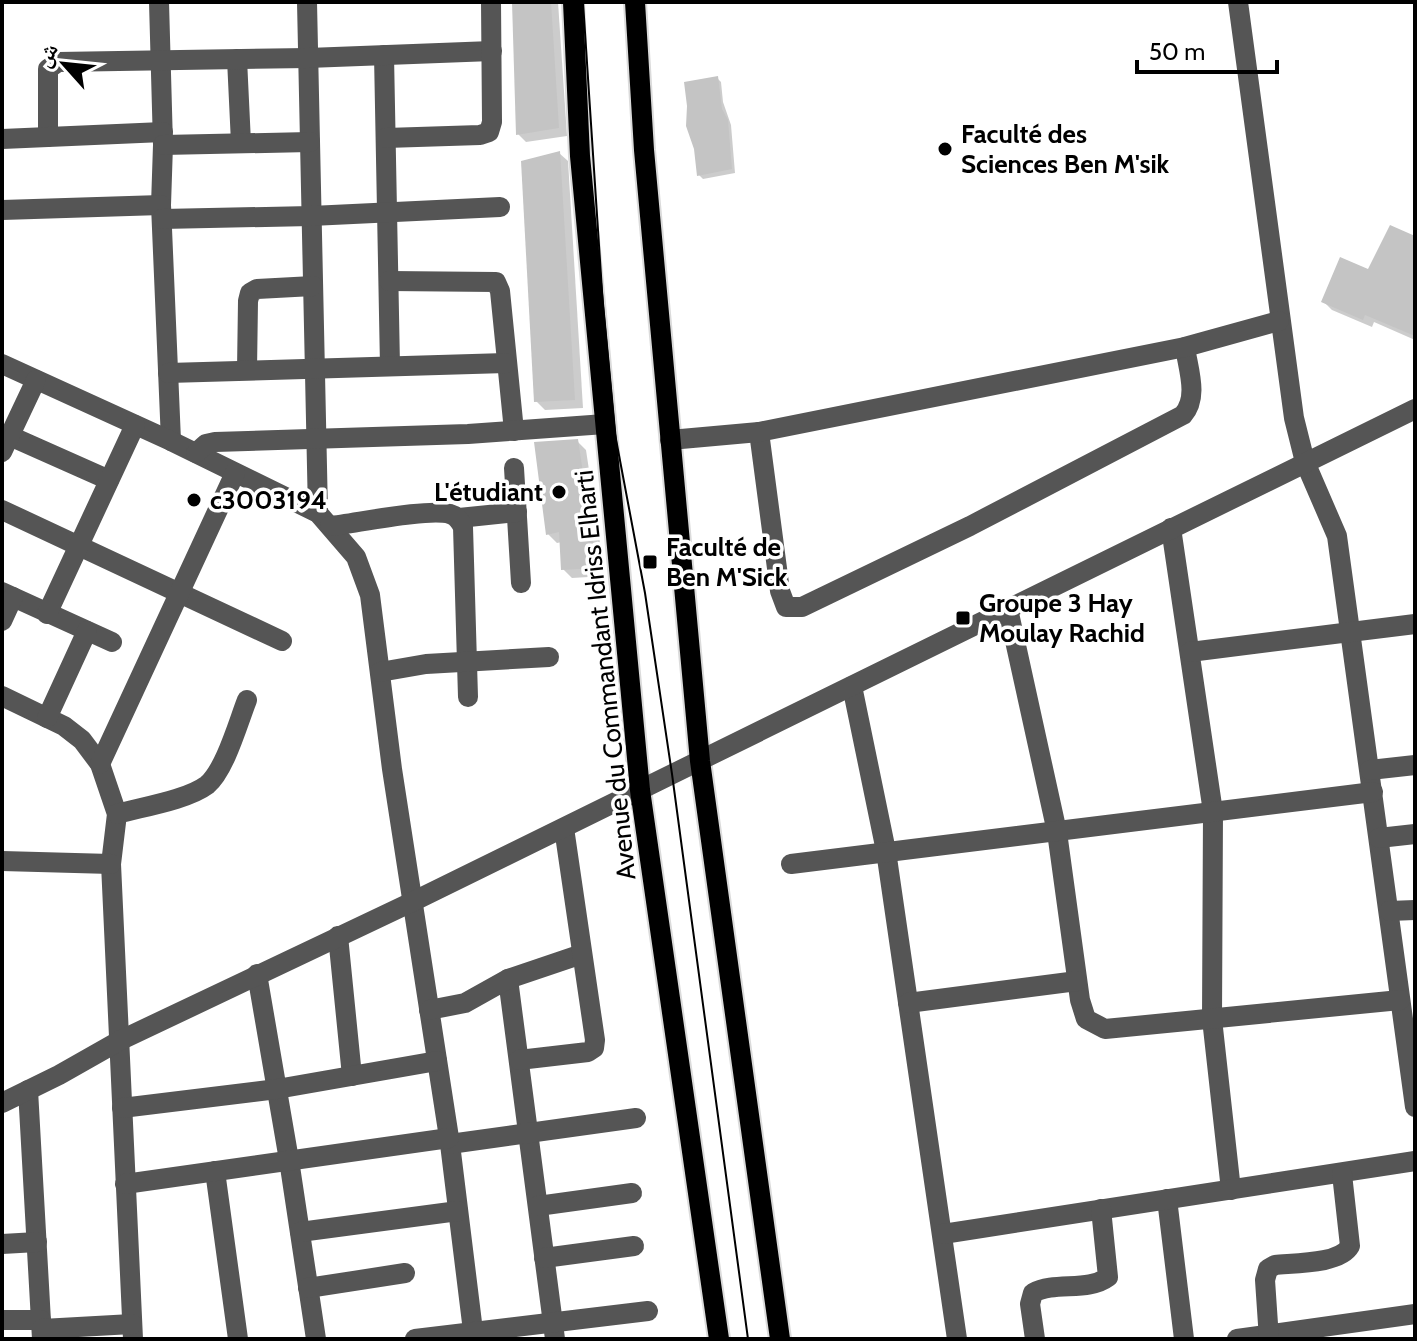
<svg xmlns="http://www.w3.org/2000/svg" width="1417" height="1341" font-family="Cabin,'Noto Naskh Arabic',sans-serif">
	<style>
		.shadow { fill: #0003 }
		.building { fill: #c4c4c4 }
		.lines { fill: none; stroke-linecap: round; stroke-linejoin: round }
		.major-casing { stroke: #dbdbdb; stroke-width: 24 }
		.minor { stroke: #555; stroke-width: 20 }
		.major { stroke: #000; stroke-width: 20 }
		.tram { stroke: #000; stroke-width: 2 }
		.poi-dot { fill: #000; stroke: #fff; stroke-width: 3 }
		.labels { text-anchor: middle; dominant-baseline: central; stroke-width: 7; stroke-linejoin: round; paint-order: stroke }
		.poi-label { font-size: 26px; font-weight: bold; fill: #000; stroke: #fff; text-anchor: start }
		.street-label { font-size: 26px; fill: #000; stroke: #fff }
	</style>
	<rect width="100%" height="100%" fill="#fff"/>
	<!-- shadow -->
	<g class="shadow">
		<path d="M514,2H558L567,136L526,142L518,134Z"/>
		<path d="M717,78L721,82L723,102L731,125L735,173L703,179L699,175Z"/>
		<path d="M559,153L568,161L583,408L545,410L536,401Z"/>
		<path d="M1415,238V340L1374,322L1372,327L1332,310L1323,301Z"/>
		<path d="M577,441L586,450L605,576L572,578L563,569L562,542L557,543L548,534Z"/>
	</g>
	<!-- building -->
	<g class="building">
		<path d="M512,2H551L559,128L516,135Z"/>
		<path d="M718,76L722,109L728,120L732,169L697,176L694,149L686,126L687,106L684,82Z"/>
		<path d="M560,151L575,400L534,402L521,161Z"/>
		<path d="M1390,225L1415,236V336L1365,315L1363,320L1321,302L1340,257L1368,269Z"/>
		<path d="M578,439L597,568L561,570L559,532L546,535L534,442Z"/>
	</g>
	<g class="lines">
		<defs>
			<g id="major">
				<path d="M573,2L580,156L640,790L719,1339"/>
				<path d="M635,2L644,150L700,761L780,1339"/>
			</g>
		</defs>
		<!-- major casing -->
		<use href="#major" class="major-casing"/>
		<!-- minor -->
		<g class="minor">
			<path d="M159,2L163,145L161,205L171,441"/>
			<path d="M307,2L318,513"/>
			<path d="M1238,2L1294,418L1305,462L1337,536L1415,1107"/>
			<path d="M384,55L390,366"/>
			<path d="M237,59L241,143"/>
			<path d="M48,137V69L58,62L308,58L492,51"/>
			<path d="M386,138L480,135L489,132L492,122L491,2"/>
			<path d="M2,139L163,132"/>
			<path d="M163,145L310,142"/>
			<path d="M2,210L161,205"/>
			<path d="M162,219L311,216L500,207"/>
			<path d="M389,281L496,282L500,291L514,431"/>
			<path d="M2,364L171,441L318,513L356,557L370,595L392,769L450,1144L474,1339"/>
			<path d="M247,370L248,301L250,293L257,289L313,286"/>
			<path d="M168,373L506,363"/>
			<path d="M759,432L780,591L786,607H802L970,526L1183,415C1199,397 1188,369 1185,347"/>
			<path d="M10,436L109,480"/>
			<path d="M670,440L759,432L1185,347L1279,321"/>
			<path d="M2,452L36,380"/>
			<path d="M196,453L206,444L215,442L468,434L605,424"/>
			<path d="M514,468L521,583"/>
			<path d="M2,510L282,641"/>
			<path d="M459,518L517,512"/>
			<path d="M330,526C357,523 428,508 450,514C457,516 460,521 463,527L468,697"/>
			<path d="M1171,528L1213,812L1212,1019L1231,1190"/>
			<path d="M2,592L112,642"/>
			<path d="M1008,609L1057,832L1080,1000L1086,1019L1105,1029L1400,1000"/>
			<path d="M47,614L135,425"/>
			<path d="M2,621L13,597"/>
			<path d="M1190,652L1415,624"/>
			<path d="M380,672L426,664L549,657"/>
			<path d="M852,686L886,851L957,1339"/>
			<path d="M2,696L64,726L82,740L100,764L117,814L111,864L133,1339"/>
			<path d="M47,718L87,631"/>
			<path d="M100,764L235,473"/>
			<path d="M1370,770L1415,765"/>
			<path d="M117,814C142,807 187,800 207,785C225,770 238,723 247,700"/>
			<path d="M1379,838L1415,834"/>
			<path d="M2,861L111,864"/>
			<path d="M791,864L1373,792"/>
			<path d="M1389,911L1415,910"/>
			<path d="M338,936L352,1076"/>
			<path d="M257,974L289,1160L316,1339"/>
			<path d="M508,979L555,1339"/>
			<path d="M908,1003L1077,981"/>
			<path d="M429,1010L465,1003L508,979L582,954"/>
			<path d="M519,1060L588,1052L594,1048L595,1040L564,828"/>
			<path d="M28,1090L42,1339"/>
			<path d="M2,1103L59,1075L119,1041L412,902L1415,409"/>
			<path d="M122,1108L277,1089L437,1061"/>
			<path d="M450,1144L636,1118"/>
			<path d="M215,1171L238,1339"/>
			<path d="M125,1184L449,1138"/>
			<path d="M1167,1199L1184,1339"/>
			<path d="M538,1206L632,1193"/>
			<path d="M300,1232L458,1211"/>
			<path d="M943,1234L1415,1161"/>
			<path d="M2,1244L37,1242"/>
			<path d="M544,1258L634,1246"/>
			<path d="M308,1288L405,1273"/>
			<path d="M2,1320H41"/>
			<path d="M42,1329L132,1324"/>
			<path d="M415,1339L648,1311"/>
			<path d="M1035,1339L1030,1304L1033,1293C1055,1281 1088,1292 1108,1277L1101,1209"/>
			<path d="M1237,1339L1415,1314"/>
			<path d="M1269,1339L1265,1280L1268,1269L1275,1265C1295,1263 1340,1264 1350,1246L1342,1174"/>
		</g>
		<!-- major -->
		<use href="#major" class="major"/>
		<!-- tram -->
		<path class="tram" d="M583,2L603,306L615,434L645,593L672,774L748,1339"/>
	</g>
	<!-- markers -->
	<g class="poi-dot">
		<circle cx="945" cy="149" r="8"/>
		<circle cx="559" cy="492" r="8"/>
		<circle cx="194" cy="500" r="8"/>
		<rect x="642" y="554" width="16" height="16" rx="4"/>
		<rect x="955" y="610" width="16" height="16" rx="4"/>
	</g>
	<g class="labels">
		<!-- poi labels -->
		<g class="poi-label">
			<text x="961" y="134">Faculté des<tspan x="961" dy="30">Sciences Ben M'sik</tspan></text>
			<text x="543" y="492" text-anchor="end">L'étudiant</text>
			<text x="210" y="500">c3003194</text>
			<text x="666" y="547">Faculté de<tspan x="666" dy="30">Ben M'Sick</tspan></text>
			<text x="979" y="603">Groupe 3 Hay<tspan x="979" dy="30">Moulay Rachid</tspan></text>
		</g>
		<!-- street labels -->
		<g class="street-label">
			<text transform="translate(605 675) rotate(-96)">Avenue du Commandant Idriss Elharti</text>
		</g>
	</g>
	<!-- border -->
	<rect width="1417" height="1341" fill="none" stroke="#000000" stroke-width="8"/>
	<!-- north arrow -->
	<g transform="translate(64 64) rotate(297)" stroke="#ffffff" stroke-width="6" paint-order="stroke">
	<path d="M0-6L14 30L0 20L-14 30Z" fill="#000000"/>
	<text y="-12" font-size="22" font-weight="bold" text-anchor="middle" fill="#000000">ش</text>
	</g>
	<!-- scale -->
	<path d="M1137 60v12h140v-12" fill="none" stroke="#000000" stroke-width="4"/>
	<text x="1149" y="60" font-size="24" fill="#000000" stroke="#ffffff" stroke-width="6" paint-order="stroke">50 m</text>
</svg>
